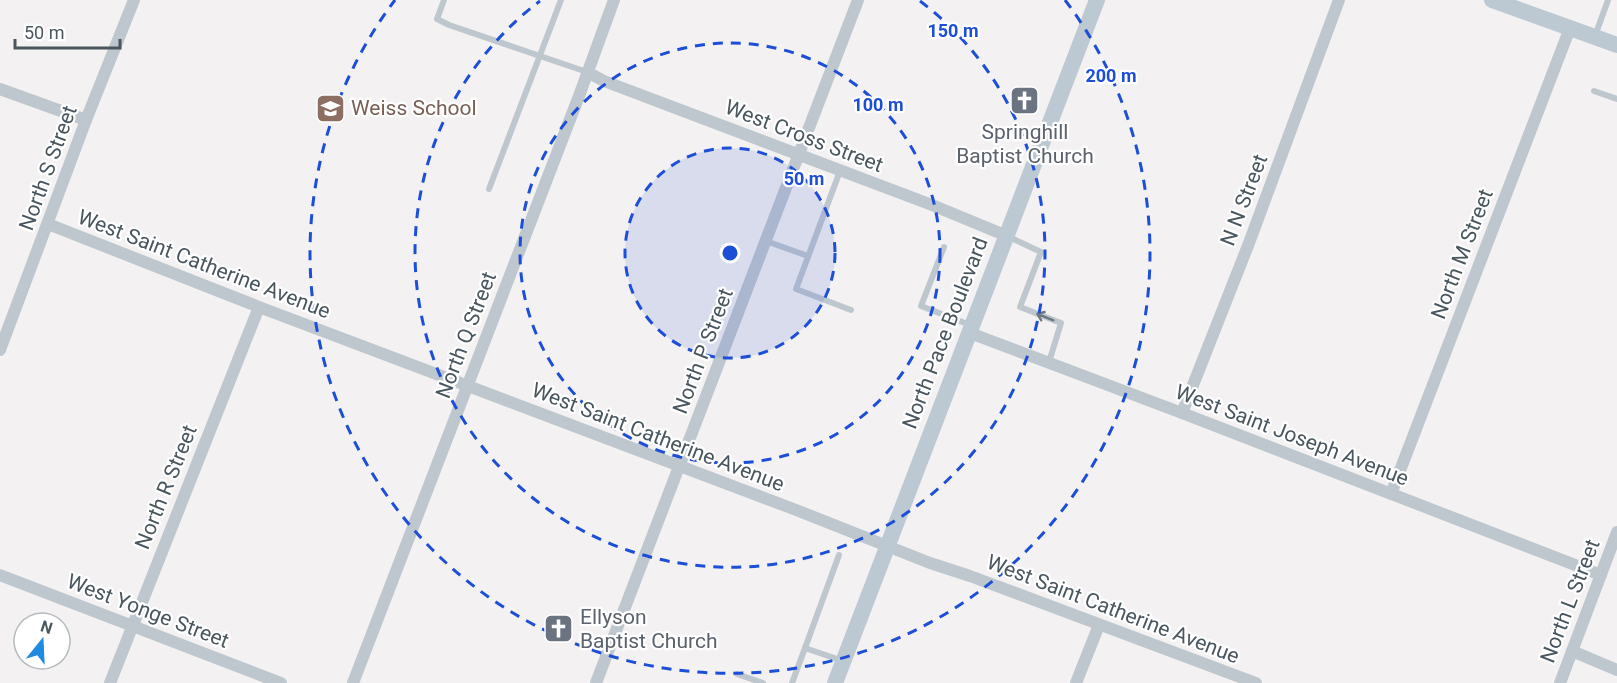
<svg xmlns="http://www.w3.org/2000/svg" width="1617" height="683" font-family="Roboto,sans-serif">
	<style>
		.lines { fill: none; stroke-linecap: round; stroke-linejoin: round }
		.lane { stroke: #bdc7cd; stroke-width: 6 }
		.street { stroke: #bdc7cd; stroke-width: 12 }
		.secondary { stroke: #bdc9d2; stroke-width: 16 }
		.oneway { stroke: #6c787f }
		.ring { fill: none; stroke: #1d4ed8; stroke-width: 3; stroke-dasharray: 10 8 }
		.labels { text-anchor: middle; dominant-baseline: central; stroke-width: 4.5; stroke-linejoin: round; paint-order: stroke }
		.education-label { font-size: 21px; fill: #785e54; stroke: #fff; text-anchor: start }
		.worship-label { font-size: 21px; fill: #5b616d; stroke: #fff }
		.street-label { font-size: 21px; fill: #49565e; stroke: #fff }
		.centre { fill: #1d4ed8; stroke: #fff; stroke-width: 3 }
		.ring-label { font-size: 18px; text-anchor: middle; font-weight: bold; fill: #1d4ed8; stroke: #fff; stroke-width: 4.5; stroke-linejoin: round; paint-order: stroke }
	</style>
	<rect width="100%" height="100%" fill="#f3f1f1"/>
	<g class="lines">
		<!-- lane -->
		<g class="lane">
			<path d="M444,0L437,19L449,25L587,72"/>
			<path d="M1595,36L1608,0"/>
			<path d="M1594,91L1617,99"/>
			<path d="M840,171L796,289L851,310"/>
			<path d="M489,189L561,0"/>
			<path d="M1007,236L1041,252L1020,307L1061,323L1049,362"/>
			<path d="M766,241L808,256"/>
			<path d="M944,247L921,306L970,325"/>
			<path d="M839,555L805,648L843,661"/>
			<path d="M737,674L763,683"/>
			<path d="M792,683L805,648"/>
		</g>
		<!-- street -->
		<g class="street">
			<path d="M587,72L604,81L932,205L1007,236"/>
			<path d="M0,89L86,120"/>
			<path d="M48,224L259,307L791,508L930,563L970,576L1256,683"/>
			<path d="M970,333L1182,413L1601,575"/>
			<path d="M0,350L86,120L134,0"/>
			<path d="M1182,413L1249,243L1339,0"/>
			<path d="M1391,494L1570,28"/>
			<path d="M0,575L281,683"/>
			<path d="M1572,651L1617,670"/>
			<path d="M110,683L259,307"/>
			<path d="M353,683L579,96L614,0"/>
			<path d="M596,683L858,0"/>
			<path d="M1076,683L1099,625"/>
			<path d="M1560,683L1617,532"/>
		</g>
		<!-- secondary -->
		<g class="secondary">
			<path d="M1492,0L1617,45"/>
			<path d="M835,683L1097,0"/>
		</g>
	</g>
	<!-- one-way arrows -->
	<defs><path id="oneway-shaft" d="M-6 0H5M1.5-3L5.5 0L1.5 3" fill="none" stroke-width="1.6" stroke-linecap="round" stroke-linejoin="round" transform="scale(1.5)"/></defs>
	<use class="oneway" href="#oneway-shaft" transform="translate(1045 317) rotate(-158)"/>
	<!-- distance rings -->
	<circle cx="730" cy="253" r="105" fill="#1d4ed8" fill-opacity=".12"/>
	<g class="ring">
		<circle cx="730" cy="253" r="105"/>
		<circle cx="730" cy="253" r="210"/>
		<path d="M920 1A315 315 0 1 1 540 1"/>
		<path d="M1065 0A420 420 0 1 1 395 0"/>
	</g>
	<!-- icons -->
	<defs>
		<symbol id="church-square" viewBox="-11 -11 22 22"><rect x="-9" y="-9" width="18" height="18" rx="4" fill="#6b7280" stroke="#fff"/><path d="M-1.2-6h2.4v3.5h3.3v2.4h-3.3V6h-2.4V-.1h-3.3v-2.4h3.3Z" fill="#fff"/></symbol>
		<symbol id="school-square" viewBox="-11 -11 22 22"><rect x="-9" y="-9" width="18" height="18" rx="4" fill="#8d6e63" stroke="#fff"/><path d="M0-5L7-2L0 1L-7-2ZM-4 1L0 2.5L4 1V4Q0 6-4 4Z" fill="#fff"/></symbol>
	</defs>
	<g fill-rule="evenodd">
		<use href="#church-square" x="1008" y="84" width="33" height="33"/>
		<use href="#school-square" x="314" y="92" width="33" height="33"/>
		<use href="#church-square" x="542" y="612" width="33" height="33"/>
	</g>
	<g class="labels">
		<!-- education labels -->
		<g class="education-label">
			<text x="351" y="108">Weiss School</text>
		</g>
		<!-- worship labels -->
		<g class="worship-label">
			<text x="1025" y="132">Springhill<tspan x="1025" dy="24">Baptist Church</tspan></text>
			<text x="580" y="617" text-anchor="start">Ellyson<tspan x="580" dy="24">Baptist Church</tspan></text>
		</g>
		<!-- street labels -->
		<g class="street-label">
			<text transform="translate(804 136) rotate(21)">West Cross Street</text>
			<text transform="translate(48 168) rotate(-70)">North S Street</text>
			<text transform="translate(1244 200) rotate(-69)">N N Street</text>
			<text transform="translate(1462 254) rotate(-69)">North M Street</text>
			<text transform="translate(204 264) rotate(21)">West Saint Catherine Avenue</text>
			<text transform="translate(945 333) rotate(-69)">North Pace Boulevard</text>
			<text transform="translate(466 335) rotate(-69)">North Q Street</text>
			<text transform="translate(703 351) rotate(-69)">North P Street</text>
			<text transform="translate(1292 435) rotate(21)">West Saint Joseph Avenue</text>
			<text transform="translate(658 437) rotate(21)">West Saint Catherine Avenue</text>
			<text transform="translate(166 487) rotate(-68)">North R Street</text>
			<text transform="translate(1570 601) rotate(-69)">North L Street</text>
			<text transform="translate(1113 609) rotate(21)">West Saint Catherine Avenue</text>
			<text transform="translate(148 611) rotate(21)">West Yonge Street</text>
		</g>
	</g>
	<circle cx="730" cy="253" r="9" class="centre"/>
	<g class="ring-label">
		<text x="953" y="37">150 m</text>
		<text x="1111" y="82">200 m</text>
		<text x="878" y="111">100 m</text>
		<text x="804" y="185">50 m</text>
	</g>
	<!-- north arrow -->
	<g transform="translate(42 641) rotate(18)"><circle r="28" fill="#ffffff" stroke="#b6bbbf" stroke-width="1.5"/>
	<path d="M0-4.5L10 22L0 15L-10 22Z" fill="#1e8ae0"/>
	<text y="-9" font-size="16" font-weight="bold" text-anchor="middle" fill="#49565e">N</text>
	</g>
	<!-- scale -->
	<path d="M15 39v9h105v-9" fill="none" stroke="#49565e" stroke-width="3"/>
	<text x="24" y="39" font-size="18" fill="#49565e" stroke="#ffffff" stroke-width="4.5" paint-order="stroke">50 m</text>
</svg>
